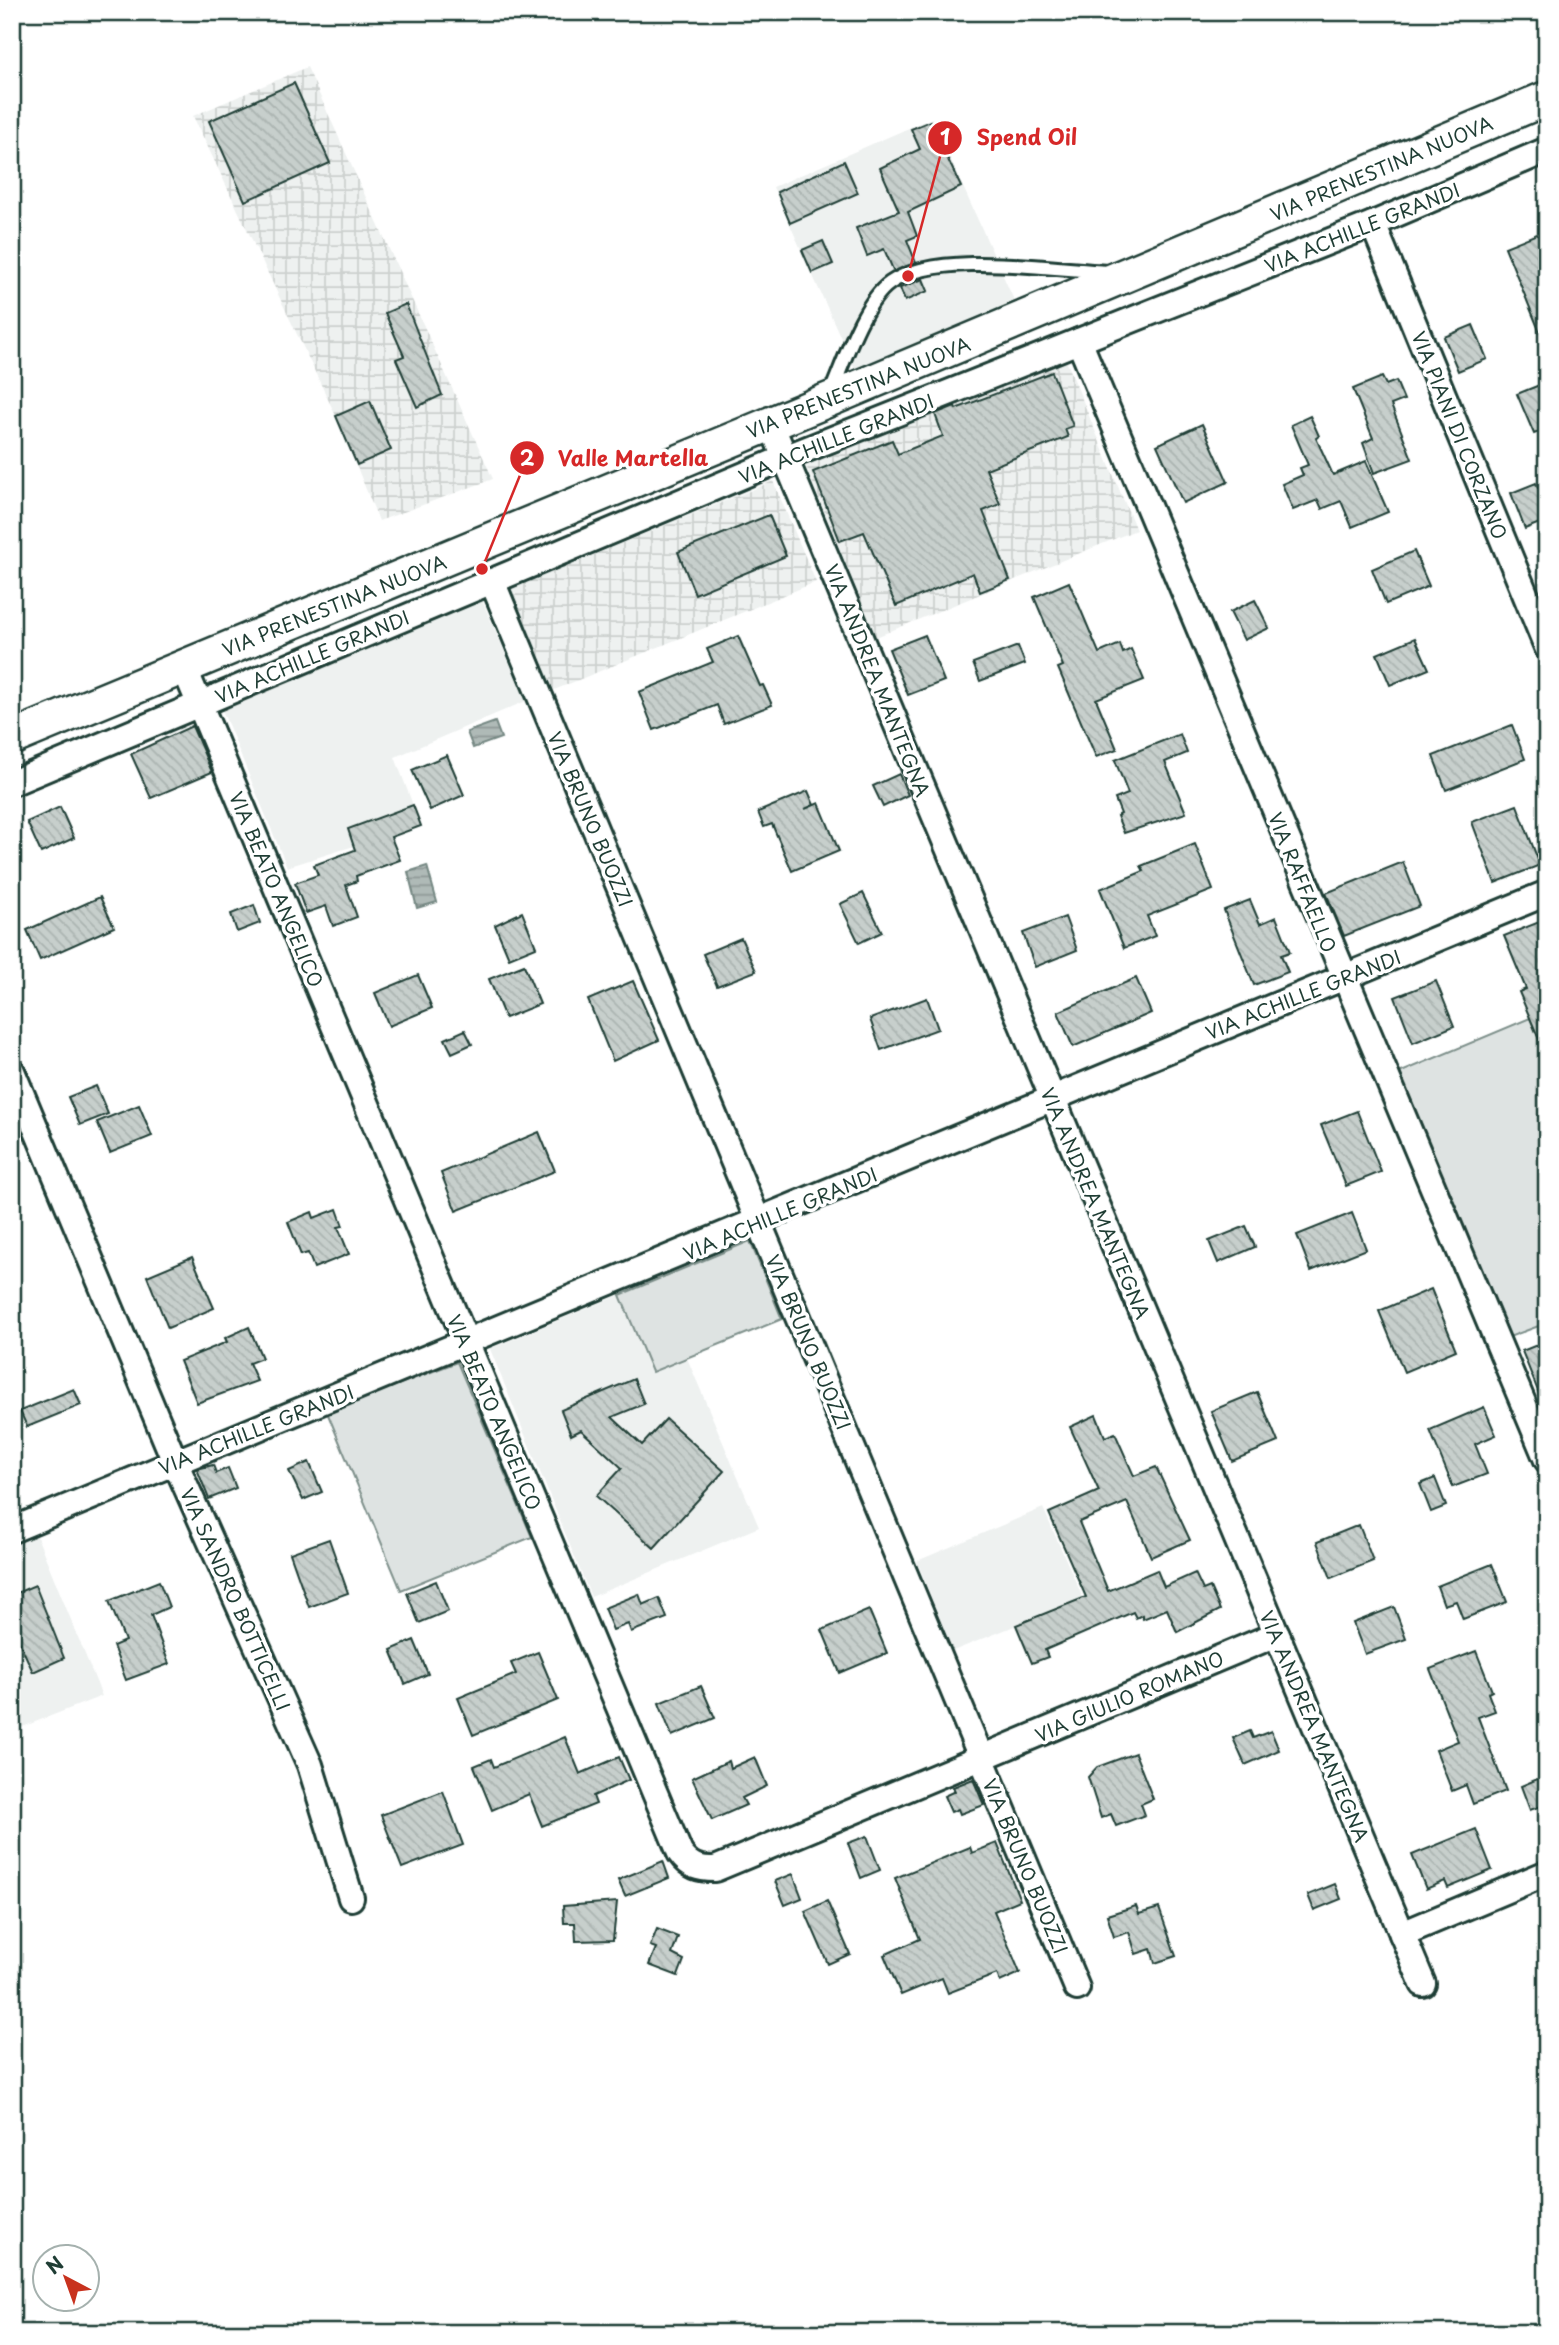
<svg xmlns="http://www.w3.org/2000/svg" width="1559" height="2345" font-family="'Playpen Sans',sans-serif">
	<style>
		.built { fill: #eef1f0 }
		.industrial { fill: url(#industrial-grid) }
		.grass { fill: #dee3e2; stroke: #7e908b; stroke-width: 2 }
		.water { fill: url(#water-rules); stroke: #758883; stroke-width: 2 }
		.building { fill: url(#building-back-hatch); stroke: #1f3d34; stroke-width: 2 }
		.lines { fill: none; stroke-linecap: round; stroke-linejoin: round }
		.service-casing { stroke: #1f3d34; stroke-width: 18 }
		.minor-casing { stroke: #1f3d34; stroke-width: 30 }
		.secondary-casing { stroke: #1f3d34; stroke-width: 38 }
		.service { stroke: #fff; stroke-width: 12 }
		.minor { stroke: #fff; stroke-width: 24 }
		.secondary { stroke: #fff; stroke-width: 33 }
		.labels { text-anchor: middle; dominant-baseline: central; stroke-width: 7; stroke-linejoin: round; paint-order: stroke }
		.street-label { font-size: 19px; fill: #1f3d34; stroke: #fff }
		.leader { fill: none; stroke: #d62828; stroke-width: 2.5 }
		.callout-dot { fill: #d62828; stroke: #fff; stroke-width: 2.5 }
		.mark-label { font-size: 21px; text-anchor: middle; font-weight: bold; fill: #fff }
		.callout-label { font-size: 21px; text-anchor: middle; font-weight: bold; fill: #d62828; stroke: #fff; stroke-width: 7; stroke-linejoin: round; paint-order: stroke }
	</style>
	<defs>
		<pattern id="industrial-grid" width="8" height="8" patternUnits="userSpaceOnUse" patternTransform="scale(1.75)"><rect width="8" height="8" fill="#eef1f0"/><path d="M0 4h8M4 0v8" fill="none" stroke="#ccd0ce"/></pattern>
		<pattern id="water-rules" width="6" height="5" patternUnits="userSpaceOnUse" patternTransform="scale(1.75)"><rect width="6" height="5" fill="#afbab7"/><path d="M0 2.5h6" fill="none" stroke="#8e9896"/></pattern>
		<pattern id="building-back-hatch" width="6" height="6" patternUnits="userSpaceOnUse" patternTransform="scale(1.75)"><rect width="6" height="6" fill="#c7cfcc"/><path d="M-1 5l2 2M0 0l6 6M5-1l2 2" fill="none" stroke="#aab3b0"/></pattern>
	</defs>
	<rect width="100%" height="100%" fill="#fff"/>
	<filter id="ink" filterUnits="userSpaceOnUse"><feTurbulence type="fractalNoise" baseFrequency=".0143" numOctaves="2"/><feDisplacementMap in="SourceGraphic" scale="14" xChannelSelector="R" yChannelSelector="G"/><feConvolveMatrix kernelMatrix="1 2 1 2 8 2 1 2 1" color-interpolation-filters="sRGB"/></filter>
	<g filter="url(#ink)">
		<!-- built -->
		<g class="built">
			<path d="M932,118L1018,309L858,376L773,187Z"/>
			<path d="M481,598L526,701L395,757L413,805L348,829L354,846L287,867L220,705Z"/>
			<path d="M620,1295L652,1372L687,1358L759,1527L591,1597L490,1349Z"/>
			<path d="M1043,1508L1083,1598L953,1651L917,1561Z"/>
			<path d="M36,1534L102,1696L12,1731V1544Z"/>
		</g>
		<!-- industrial -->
		<g class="industrial">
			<path d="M307,67L493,479L379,521L336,416L193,116Z"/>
			<path d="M1066,360L1136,530L876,637L806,466Z"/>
			<path d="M773,481L816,582L554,690L511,589Z"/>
		</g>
		<!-- grass -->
		<g class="grass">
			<path d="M1530,1018L1547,1058V1323L1509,1337L1399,1073Z"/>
			<path d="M750,1241L782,1319L652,1372L620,1295Z"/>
			<path d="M457,1362L532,1537L401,1590L327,1412Z"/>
		</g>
		<!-- water -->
		<g class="water">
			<path d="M495,722L501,738L473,748L467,732Z"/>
			<path d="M427,866L437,902L417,908L408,872Z"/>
		</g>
		<!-- building -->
		<g class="building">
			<path d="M294,83L330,163L245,201L209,121Z"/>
			<path d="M930,121L961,187L908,212L917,236L907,240L916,263L894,272L884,249L867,256L856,228L899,211L880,168L920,149L911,129Z"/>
			<path d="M844,161L858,193L790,223L777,192Z"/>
			<path d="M1542,232L1547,243L1546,347L1505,247Z"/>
			<path d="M823,241L833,264L812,273L802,250Z"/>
			<path d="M923,279L928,291L905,301L900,288Z"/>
			<path d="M406,304L442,395L417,407L396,359L404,356L385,313Z"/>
			<path d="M1473,325L1487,359L1458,371L1444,337Z"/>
			<path d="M1052,372L1073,426L1065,429L1068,437L986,469L1000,504L983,511L1010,580L980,592L973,573L896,606L864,532L840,541L813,472L892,440L898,454L943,436L935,414L955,406L956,409Z"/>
			<path d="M1382,377L1386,385L1396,381L1404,400L1391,405L1412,459L1374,473L1363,443L1373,438L1353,389Z"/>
			<path d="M1547,382V429L1534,434L1517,394Z"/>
			<path d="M370,401L391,450L357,465L336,416Z"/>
			<path d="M1310,416L1319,436L1316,438L1333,475L1366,461L1388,512L1352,527L1341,501L1322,509L1318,500L1293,510L1282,484L1303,475L1300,468L1308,465L1291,425Z"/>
			<path d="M1202,424L1228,482L1183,503L1157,445Z"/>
			<path d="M1536,483L1538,488L1547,484V520L1525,529L1511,493Z"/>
			<path d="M769,515L786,556L695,594L678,552Z"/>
			<path d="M1414,551L1429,586L1386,604L1372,569Z"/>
			<path d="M1069,582L1099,653L1120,644L1123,653L1131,649L1144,680L1096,699L1117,749L1096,757L1058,668L1063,666L1034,597Z"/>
			<path d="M1255,600L1269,628L1244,640L1230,612Z"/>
			<path d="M925,635L944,681L908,695L889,649Z"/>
			<path d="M738,636L760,686L763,685L772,705L724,724L717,705L654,730L639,692L713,662L707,649Z"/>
			<path d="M1415,638L1429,669L1390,685L1377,654Z"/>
			<path d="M1018,646L1025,664L980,681L973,663Z"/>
			<path d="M1512,725L1525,759L1446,790L1433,756Z"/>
			<path d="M192,726L212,772L151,798L131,754Z"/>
			<path d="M1180,734L1187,753L1165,762L1186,813L1124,833L1117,816L1121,814L1115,799L1128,794L1115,760Z"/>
			<path d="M447,755L464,795L430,810L412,770Z"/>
			<path d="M899,774L908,795L883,807L873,786Z"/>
			<path d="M808,791L814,805L805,809L819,803L839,851L792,871L772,824L764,827L758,812Z"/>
			<path d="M413,805L421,826L391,837L400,860L356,876L357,881L346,885L357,917L333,926L326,906L306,913L295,883L318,875L314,865L355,850L348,829Z"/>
			<path d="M1517,805L1540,865L1495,883L1472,822Z"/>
			<path d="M60,807L74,838L41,853L27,822Z"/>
			<path d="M1195,844L1213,890L1147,916L1155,936L1124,948L1100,889L1144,871L1141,866Z"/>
			<path d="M1403,862L1420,906L1344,936L1326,893Z"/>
			<path d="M863,893L882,932L859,943L840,904Z"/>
			<path d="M100,897L114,927L40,960L27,930Z"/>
			<path d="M1250,900L1260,924L1276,917L1290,952L1281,955L1288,972L1254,985L1224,910Z"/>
			<path d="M254,905L260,923L237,932L231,914Z"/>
			<path d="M522,912L536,947L509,958L495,925Z"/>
			<path d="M1065,917L1077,950L1035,967L1023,933Z"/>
			<path d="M1547,919V1058L1519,992L1526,989L1504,936Z"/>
			<path d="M741,938L756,971L717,986L703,954Z"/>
			<path d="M524,965L540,1004L505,1018L489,979Z"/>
			<path d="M418,975L432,1008L389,1026L375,993Z"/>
			<path d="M1136,978L1151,1013L1073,1047L1058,1012Z"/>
			<path d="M633,981L659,1040L613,1061L588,1000Z"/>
			<path d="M1436,981L1454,1026L1413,1043L1395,997Z"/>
			<path d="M927,998L938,1029L881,1050L870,1019Z"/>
			<path d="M465,1030L472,1044L452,1053L445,1039Z"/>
			<path d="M96,1086L108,1114L80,1125L68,1097Z"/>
			<path d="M139,1105L152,1136L110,1153L97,1122Z"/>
			<path d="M1357,1111L1381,1172L1346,1186L1321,1125Z"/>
			<path d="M539,1132L555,1171L456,1211L441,1173Z"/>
			<path d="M337,1209L343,1226L338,1227L349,1254L314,1268L308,1253L301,1255L288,1222L312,1212L314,1218Z"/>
			<path d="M1352,1213L1366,1249L1311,1271L1297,1235Z"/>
			<path d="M1246,1226L1255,1247L1218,1263L1209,1241Z"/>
			<path d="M192,1257L214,1308L168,1328L147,1276Z"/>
			<path d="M1431,1289L1456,1350L1404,1372L1379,1311Z"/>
			<path d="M249,1327L262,1358L249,1363L257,1381L197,1403L180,1361L227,1342L225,1338Z"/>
			<path d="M1547,1341V1411H1546L1522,1351Z"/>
			<path d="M634,1379L644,1404L612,1417L642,1445L666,1419L724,1471L654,1548L596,1496L622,1468L581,1430L571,1435L561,1410Z"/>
			<path d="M74,1389L81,1405L27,1427L20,1411Z"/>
			<path d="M1257,1392L1278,1442L1232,1461L1211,1411Z"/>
			<path d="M1484,1407L1496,1435L1475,1444L1487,1474L1453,1487L1430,1430Z"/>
			<path d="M1096,1415L1105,1437L1115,1433L1134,1476L1156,1467L1190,1540L1151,1557L1127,1502L1079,1522L1108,1591L1157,1570L1164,1587L1195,1573L1203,1590L1210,1587L1220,1610L1177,1632L1167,1609L1143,1619L1142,1615L1136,1618L1133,1612L1045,1650L1048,1657L1032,1663L1016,1625L1086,1597L1049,1513L1099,1491L1070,1427Z"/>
			<path d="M309,1462L322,1492L303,1500L289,1471Z"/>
			<path d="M213,1465L216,1473L228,1468L236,1488L209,1499L197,1469Z"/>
			<path d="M1435,1478L1446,1506L1431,1512L1420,1484Z"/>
			<path d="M1359,1525L1373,1561L1331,1578L1317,1542Z"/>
			<path d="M329,1539L348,1593L309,1607L290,1553Z"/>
			<path d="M1492,1564L1507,1602L1463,1619L1456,1601L1444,1605L1437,1586Z"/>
			<path d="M159,1581L169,1607L151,1615L169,1664L126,1680L113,1646L125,1641L109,1601Z"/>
			<path d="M436,1581L448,1611L419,1623L407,1593Z"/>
			<path d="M35,1585L64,1658L33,1672L12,1626V1595Z"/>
			<path d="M639,1594L643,1605L659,1598L667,1618L631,1632L628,1624L613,1630L604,1608Z"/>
			<path d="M1394,1607L1406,1639L1365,1654L1353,1623Z"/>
			<path d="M869,1610L887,1653L840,1673L822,1630Z"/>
			<path d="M414,1640L428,1674L405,1684L391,1650Z"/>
			<path d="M1476,1651L1492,1691L1488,1693L1495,1711L1478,1717L1506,1791L1473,1804L1466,1785L1452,1791L1436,1750L1458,1741L1430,1669Z"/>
			<path d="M538,1652L558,1700L473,1735L458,1698L516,1674L511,1663Z"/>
			<path d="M701,1686L715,1718L672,1736L659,1703Z"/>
			<path d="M1250,1731L1253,1738L1271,1731L1279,1750L1245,1765L1233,1738Z"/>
			<path d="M565,1737L580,1774L619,1757L629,1780L593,1796L596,1804L542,1826L529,1794L492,1810L474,1766L491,1759L494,1767Z"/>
			<path d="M1135,1753L1153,1799L1141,1804L1145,1815L1116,1826L1111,1814L1101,1818L1088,1777L1097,1767Z"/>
			<path d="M755,1757L767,1786L742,1798L746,1805L712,1820L692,1778L729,1761L731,1768Z"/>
			<path d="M1547,1775V1804L1530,1810L1521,1786Z"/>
			<path d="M973,1779L984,1805L960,1814L958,1809L951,1812L944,1796L955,1791L953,1787Z"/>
			<path d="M443,1791L463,1845L402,1868L381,1815Z"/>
			<path d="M1476,1829L1492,1870L1448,1888L1445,1881L1426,1889L1412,1855Z"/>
			<path d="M867,1836L880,1870L861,1878L848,1843Z"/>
			<path d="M997,1843L1020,1900L994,1911L1020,1973L1000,1982L997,1974L948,1993L942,1978L901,1995L884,1955L920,1939L895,1878L970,1847L972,1853Z"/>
			<path d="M663,1861L669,1878L625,1896L618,1880Z"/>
			<path d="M793,1874L802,1898L785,1905L775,1881Z"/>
			<path d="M1335,1884L1341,1899L1314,1910L1308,1895Z"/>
			<path d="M827,1901L850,1954L828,1964L805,1911Z"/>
			<path d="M617,1902L613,1940L576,1941L575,1923H564L563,1906Z"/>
			<path d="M1136,1906L1139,1914L1159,1908L1176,1956L1155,1963L1151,1949L1136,1954L1129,1932L1114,1937L1107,1915Z"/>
			<path d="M657,1929L678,1937L672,1954L684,1960L678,1976L649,1965L656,1948L650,1946Z"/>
		</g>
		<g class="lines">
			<defs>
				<path id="service" d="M831,392C844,362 863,302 890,283C937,250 1050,269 1107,272"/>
				<g id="minor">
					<path d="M1373,224L1547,647"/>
					<path d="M1079,341L1547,1460"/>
					<path d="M770,422L1423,1984"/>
					<path d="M492,581L1077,1988"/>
					<path d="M184,667L680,1853C690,1867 699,1869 715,1869L1277,1634"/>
					<path d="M12,783L787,457L1373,224L1547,150"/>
					<path d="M12,1071L175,1462L310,1765L351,1898"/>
					<path d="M12,1530C524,1317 1036,1106 1547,893"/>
					<path d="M1402,1934L1547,1873"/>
				</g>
				<path id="secondary" d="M12,738C524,526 1037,315 1547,98"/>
			</defs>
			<!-- service casing -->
			<use href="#service" class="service-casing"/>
			<!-- minor casing -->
			<use href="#minor" class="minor-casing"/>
			<!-- secondary casing -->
			<use href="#secondary" class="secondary-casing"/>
			<!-- service -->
			<use href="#service" class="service"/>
			<!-- minor -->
			<use href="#minor" class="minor"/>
			<!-- secondary -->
			<use href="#secondary" class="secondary"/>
		</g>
	</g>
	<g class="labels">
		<!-- street labels -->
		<g class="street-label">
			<text transform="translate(1381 168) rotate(-23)">VIA PRENESTINA NUOVA</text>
			<text transform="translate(1362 227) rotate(-22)">VIA ACHILLE GRANDI</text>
			<text transform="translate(858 387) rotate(-22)">VIA PRENESTINA NUOVA</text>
			<text transform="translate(1460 435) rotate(68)">VIA PIANI DI CORZANO</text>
			<text transform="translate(836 438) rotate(-22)">VIA ACHILLE GRANDI</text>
			<text transform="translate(334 605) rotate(-22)">VIA PRENESTINA NUOVA</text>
			<text transform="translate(312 656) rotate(-23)">VIA ACHILLE GRANDI</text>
			<text transform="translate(878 680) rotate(68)">VIA ANDREA MANTEGNA</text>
			<text transform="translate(591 819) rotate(67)">VIA BRUNO BUOZZI</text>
			<text transform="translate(1303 882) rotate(68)">VIA RAFFAELLO</text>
			<text transform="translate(277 889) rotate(67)">VIA BEATO ANGELICO</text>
			<text transform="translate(1303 994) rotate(-22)">VIA ACHILLE GRANDI</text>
			<text transform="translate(1096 1203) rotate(67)">VIA ANDREA MANTEGNA</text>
			<text transform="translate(780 1213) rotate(-23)">VIA ACHILLE GRANDI</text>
			<text transform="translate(809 1342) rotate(67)">VIA BRUNO BUOZZI</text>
			<text transform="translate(495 1412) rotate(67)">VIA BEATO ANGELICO</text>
			<text transform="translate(256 1429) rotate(-22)">VIA ACHILLE GRANDI</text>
			<text transform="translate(236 1599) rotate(66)">VIA SANDRO BOTTICELLI</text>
			<text transform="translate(1129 1696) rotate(-23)">VIA GIULIO ROMANO</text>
			<text transform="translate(1315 1726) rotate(67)">VIA ANDREA MANTEGNA</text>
			<text transform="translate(1026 1866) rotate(67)">VIA BRUNO BUOZZI</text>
		</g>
	</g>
	<!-- callouts -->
	<path class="leader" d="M908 276L945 138M482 569L527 458"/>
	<g class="callout-dot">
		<circle cx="908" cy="276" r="7"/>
		<circle cx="482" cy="569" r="7"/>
		<circle cx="945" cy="138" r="18"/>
		<circle cx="527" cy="458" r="18"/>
	</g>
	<g class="mark-label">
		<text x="945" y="145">1</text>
		<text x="527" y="466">2</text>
	</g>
	<g class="callout-label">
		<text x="1027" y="145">Spend Oil</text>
		<text x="633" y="466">Valle Martella</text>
	</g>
	<!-- margin -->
	<rect width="1559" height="2345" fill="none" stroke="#fff" stroke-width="42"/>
	<rect x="21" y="21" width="1517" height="2303" fill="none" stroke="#1f3d34" stroke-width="2.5" filter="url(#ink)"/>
	<!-- north arrow -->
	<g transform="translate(66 2278) rotate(319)"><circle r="33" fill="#ffffff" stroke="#a5b1ae" stroke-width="2"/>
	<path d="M0-5L12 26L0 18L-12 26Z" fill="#c8321e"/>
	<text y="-10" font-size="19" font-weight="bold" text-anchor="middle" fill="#1f3d34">N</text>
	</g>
</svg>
